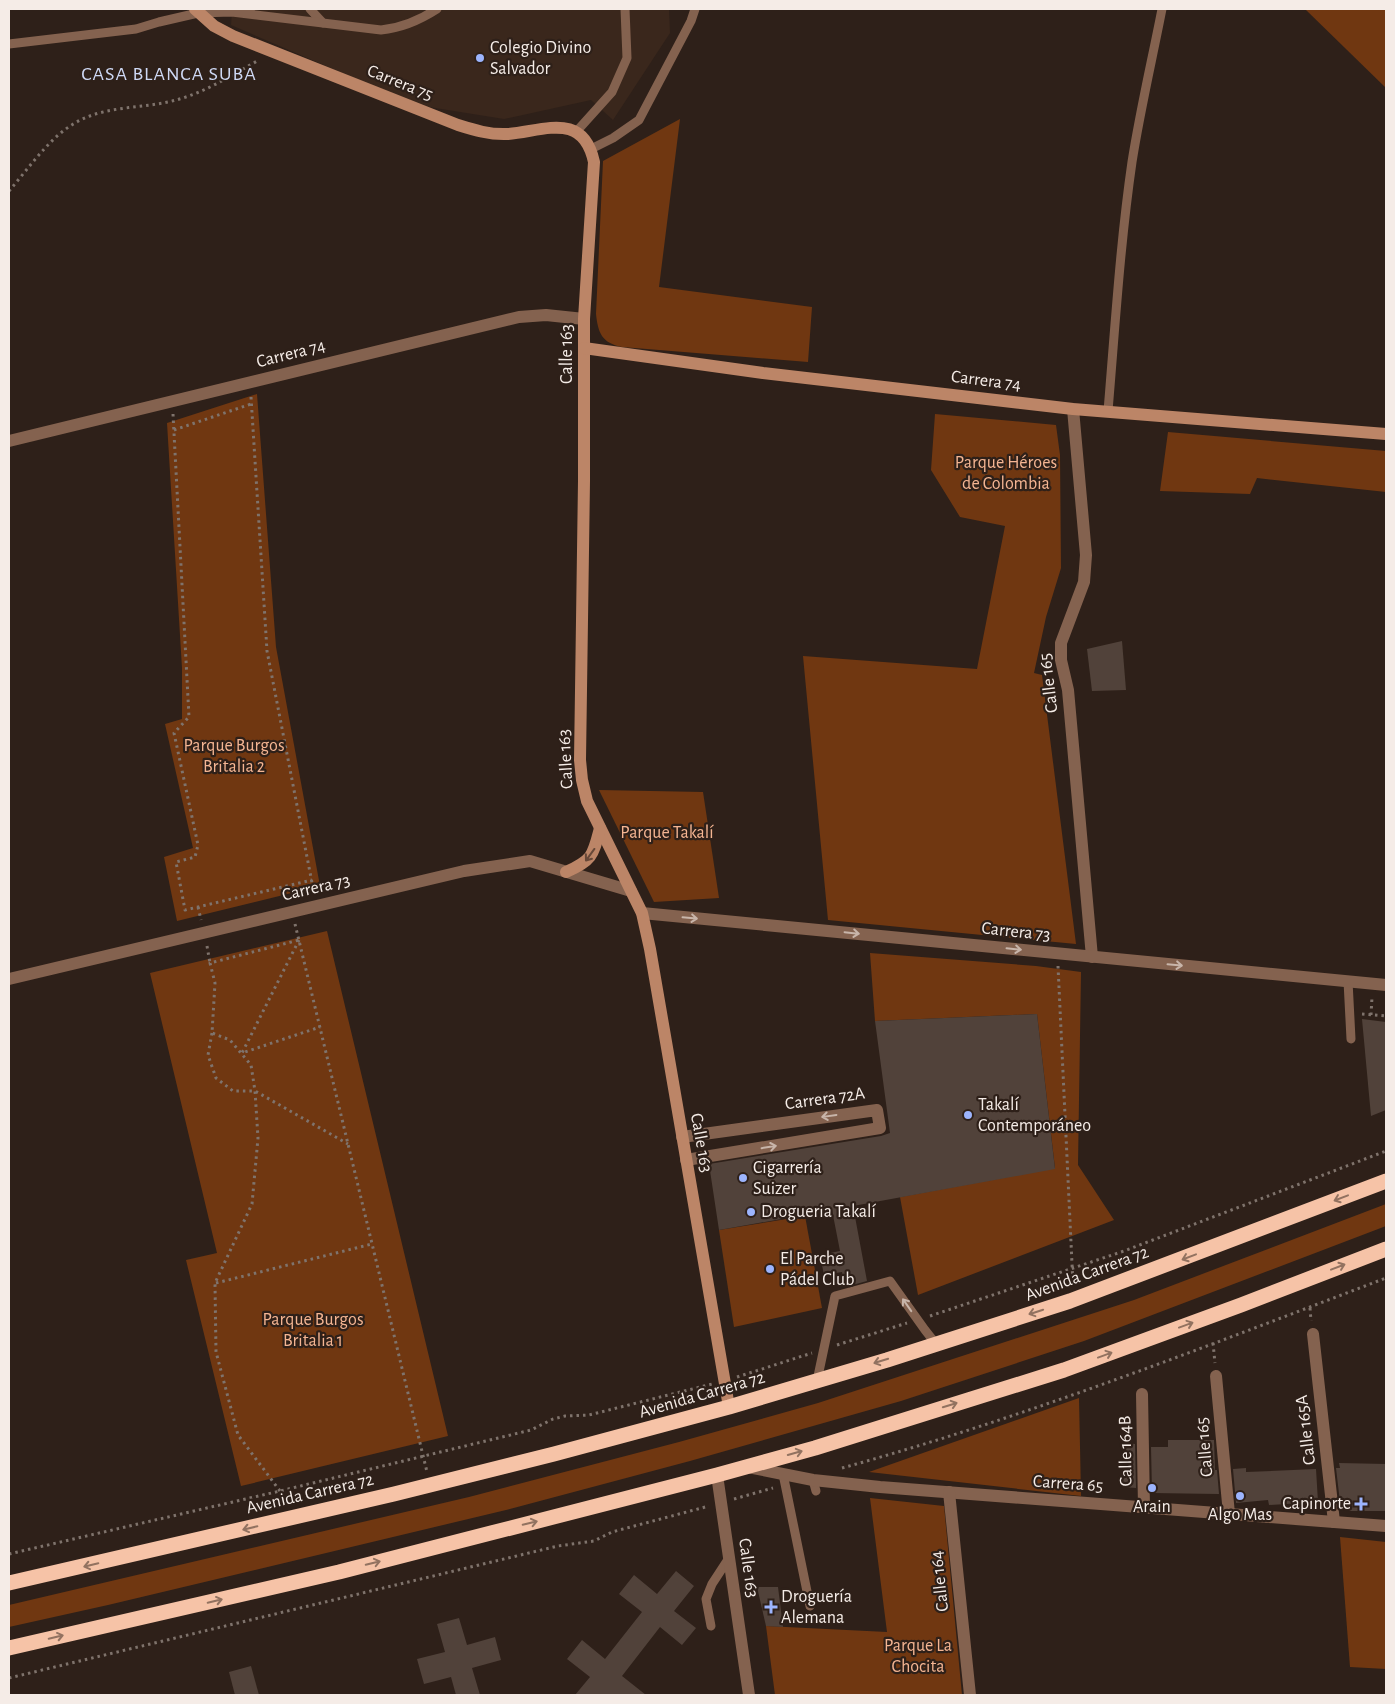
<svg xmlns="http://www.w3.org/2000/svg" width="1395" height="1704" font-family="'Alegreya Sans',sans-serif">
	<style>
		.built { fill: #3a271c }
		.green { fill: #703711 }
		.building { fill: #51423a }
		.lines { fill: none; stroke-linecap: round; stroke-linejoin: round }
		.path { stroke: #7f736c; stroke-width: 3; stroke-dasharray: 2.5 4; stroke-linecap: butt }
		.lane { stroke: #84624f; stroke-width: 9 }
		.street { stroke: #84624f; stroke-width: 12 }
		.secondary { stroke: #bc8567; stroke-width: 12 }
		.highway { stroke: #f6c3a7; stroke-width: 15 }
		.oneway { stroke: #674838 }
		.oneway2 { stroke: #c8b5aa }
		.oneway3 { stroke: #927260 }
		.poi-dot { fill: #9cb4fd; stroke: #2e2019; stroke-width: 2 }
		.labels { text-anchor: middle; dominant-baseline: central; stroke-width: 4.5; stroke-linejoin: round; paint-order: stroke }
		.poi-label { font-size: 18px; fill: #f5ece7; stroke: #2e2019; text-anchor: start }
		.street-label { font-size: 18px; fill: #f5ece7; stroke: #2e2019 }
		.park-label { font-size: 18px; fill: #f5b592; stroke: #2e2019 }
		.quarter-label { font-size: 20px; letter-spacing: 1px; fill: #cfd9f5; stroke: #2e2019 }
	</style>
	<rect width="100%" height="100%" fill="#2e2019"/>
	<!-- built -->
	<path class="built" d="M228,9H669L670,33L613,120L591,100L504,119L429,107L363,82L231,25L232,12Z"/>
	<!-- green -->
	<g class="green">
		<path d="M1305,9H1386V88Z"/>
		<path d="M680,119L659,287L812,307L808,362L622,347C602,343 598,333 596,314L603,161Z"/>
		<path d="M257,394L276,647L320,886L177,921L164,857L193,848L165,724L182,719V668L167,423Z"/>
		<path d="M935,414L1056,425L1060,455L1061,568L1046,617L1034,673L1042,675L1076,944L828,920L803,656L977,669L1005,526L960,517L931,470Z"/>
		<path d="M1168,432L1386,451V492L1257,478L1250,494L1160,491Z"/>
		<path d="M599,790L703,792L719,898L654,902Z"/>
		<path d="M327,931L448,1436L241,1486L186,1260L217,1253L150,973Z"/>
		<path d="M870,953L1036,966L1081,972L1078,1165L1114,1220L918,1295L900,1197L1055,1168L1037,1014L875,1021Z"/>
		<path d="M1386,1204V1226L1084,1341L901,1401L690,1461L506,1510L108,1605L9,1627V1605L469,1497L679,1442L818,1403L1134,1300Z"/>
		<path d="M805,1216L822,1308L734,1327L719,1230Z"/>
		<path d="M1079,1398L1081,1496L869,1472Z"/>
		<path d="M870,1498L944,1506L962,1695H775L766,1626L887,1632Z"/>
		<path d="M1340,1537L1386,1542V1669L1350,1667Z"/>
	</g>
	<!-- building -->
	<g class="building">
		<path d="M1122,641L1126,690L1092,691L1087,649Z"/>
		<path d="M1037,1014L1055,1169L853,1206L867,1281L845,1287L842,1272L824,1275L820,1255L840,1251L832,1210L719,1230L709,1164L881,1136L890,1133L875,1021Z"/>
		<path d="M1362,1019L1386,1022V1110L1371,1116Z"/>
		<path d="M1168,1440H1214L1215,1470H1217L1219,1494L1152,1493L1151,1447H1168Z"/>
		<path d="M1125,1443L1135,1444L1136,1488L1123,1487Z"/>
		<path d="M1339,1463L1386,1464V1511H1347L1343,1507L1340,1502L1336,1468H1340Z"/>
		<path d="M1246,1468V1472L1316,1469L1318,1502L1269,1505L1268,1500L1236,1503L1233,1469Z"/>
		<path d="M676,1571L694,1586L674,1611L696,1628L682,1645L660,1627L622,1676L646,1695H575L590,1677L567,1659L582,1640L605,1659L642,1612L619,1594L634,1575L657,1594Z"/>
		<path d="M757,1587H778L783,1627L766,1626Z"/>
		<path d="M459,1618L467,1645L495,1637L501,1660L472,1668L480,1695H456L451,1677L424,1684L417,1659L445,1652L437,1624Z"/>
		<path d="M251,1666L259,1695H235L229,1672Z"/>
	</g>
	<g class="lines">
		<!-- path -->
		<g class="path">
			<path d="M9,191C28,169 50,137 75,123C105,105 144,109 176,100C206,92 232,75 259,60"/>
			<path d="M251,397L267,651L314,893"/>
			<path d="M173,414L189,717L174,733L198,845L195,857L176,862L185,910L312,880"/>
			<path d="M174,430L251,404"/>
			<path d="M198,907L201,920"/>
			<path d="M295,924L427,1472"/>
			<path d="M299,940L242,1053L320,1027"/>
			<path d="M207,946L210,963"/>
			<path d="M1058,966L1073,1285"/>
			<path d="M1362,1014L1386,1016"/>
			<path d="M1371,1015L1372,997"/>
			<path d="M212,1033L208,1055L216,1078L233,1091H255L348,1144"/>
			<path d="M216,1283L372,1244"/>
			<path d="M1310,1308L1311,1321"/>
			<path d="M930,1316L1124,1251L1386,1151"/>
			<path d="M1213,1343L1215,1363"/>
			<path d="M837,1345L907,1323"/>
			<path d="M737,1377L812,1353"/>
			<path d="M842,1468C1027,1417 1207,1346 1386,1278"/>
			<path d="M280,1491L238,1435L216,1352L215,1283L252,1204L258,1138L255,1091L251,1065L230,1040L212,1033L215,983L210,963L299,940"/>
			<path d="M734,1499L773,1488"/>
			<path d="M9,1554L280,1491L531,1430L553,1419L565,1416L589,1415L712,1384"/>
			<path d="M9,1678L558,1546L594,1541L612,1532L709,1506"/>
		</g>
		<!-- lane -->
		<g class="lane">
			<path d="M310,9L323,23"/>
			<path d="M9,44L136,29L159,22L198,13L232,12L381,30C402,28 420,20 437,9"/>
			<path d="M576,132L612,92L627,58L625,9"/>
			<path d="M591,149L613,138L639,120L691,21L695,9"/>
			<path d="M1108,411C1115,328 1120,245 1132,162C1140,111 1152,60 1162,9"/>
			<path d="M1348,981L1351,1039"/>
			<path d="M817,1381L835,1296L890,1281L925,1330L936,1344"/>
			<path d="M783,1474L810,1606"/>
			<path d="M813,1480L816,1491"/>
			<path d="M711,1626L706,1599L712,1584L729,1558"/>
		</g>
		<!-- street -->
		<g class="street">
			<path d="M1073,409L1086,555L1084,582L1061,643V660L1068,690L1092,957"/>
			<path d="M9,441L519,317L546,315L584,319"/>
			<path d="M642,913L1386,985"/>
			<path d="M9,979L464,871L530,861L631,891"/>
			<path d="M682,1137L877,1110L880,1128L686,1160"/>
			<path d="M1313,1334L1334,1522"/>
			<path d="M1216,1376L1229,1514"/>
			<path d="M1142,1394L1144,1507"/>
			<path d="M748,1467L813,1480L880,1487L1386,1526"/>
			<path d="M717,1475L749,1695"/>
			<path d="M949,1492L970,1695"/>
		</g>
		<!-- secondary -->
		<g class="secondary">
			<path d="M195,9L214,26L233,36L458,125C474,130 490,135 508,134C544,131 583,111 594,162L584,319V481L580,760L582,780L587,801L642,913L650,949L729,1407"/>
			<path d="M584,348L763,373L1073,409L1386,434"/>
			<path d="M566,872C593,860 593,855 600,828"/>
		</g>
		<!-- highway -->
		<g class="highway">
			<path d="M9,1583L394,1494L554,1454L729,1407L887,1360L1070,1301L1386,1181"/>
			<path d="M9,1648L339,1572L717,1475L815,1448L1064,1370L1241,1305L1386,1249"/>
		</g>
	</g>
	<!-- one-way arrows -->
	<defs><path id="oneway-shaft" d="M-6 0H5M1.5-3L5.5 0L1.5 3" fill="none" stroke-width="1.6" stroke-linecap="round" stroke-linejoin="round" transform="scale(1.25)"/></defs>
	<use class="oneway" href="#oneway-shaft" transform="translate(590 855) rotate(126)"/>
	<g class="oneway2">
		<use href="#oneway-shaft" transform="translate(690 918) rotate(5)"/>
		<use href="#oneway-shaft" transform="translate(852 933) rotate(6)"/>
		<use href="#oneway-shaft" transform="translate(1014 949) rotate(6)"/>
		<use href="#oneway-shaft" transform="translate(1175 965) rotate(5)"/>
		<use href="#oneway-shaft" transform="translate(829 1116) rotate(172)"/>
		<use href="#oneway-shaft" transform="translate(769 1147) rotate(-9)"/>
		<use href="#oneway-shaft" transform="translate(907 1305) rotate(-125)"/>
	</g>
	<g class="oneway3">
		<use href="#oneway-shaft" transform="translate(1341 1198) rotate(159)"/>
		<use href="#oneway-shaft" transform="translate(1189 1257) rotate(159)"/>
		<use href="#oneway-shaft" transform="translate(1338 1267) rotate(-21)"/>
		<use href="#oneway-shaft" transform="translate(1036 1312) rotate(162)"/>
		<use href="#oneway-shaft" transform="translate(1186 1325) rotate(-20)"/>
		<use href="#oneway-shaft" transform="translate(1105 1355) rotate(-20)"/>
		<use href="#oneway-shaft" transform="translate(881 1361) rotate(163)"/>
		<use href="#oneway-shaft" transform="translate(950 1405) rotate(-17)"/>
		<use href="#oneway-shaft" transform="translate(795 1453) rotate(-16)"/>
		<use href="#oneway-shaft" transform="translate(530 1523) rotate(-14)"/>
		<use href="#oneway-shaft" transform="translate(250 1528) rotate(167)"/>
		<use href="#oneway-shaft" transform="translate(373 1563) rotate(-14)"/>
		<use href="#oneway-shaft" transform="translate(91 1565) rotate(167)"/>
		<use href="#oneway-shaft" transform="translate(215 1601) rotate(-13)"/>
		<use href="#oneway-shaft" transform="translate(56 1637) rotate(-13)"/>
	</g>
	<!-- markers -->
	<g class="poi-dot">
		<circle cx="480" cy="58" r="5"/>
		<circle cx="968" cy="1115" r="5"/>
		<circle cx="743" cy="1178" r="5"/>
		<circle cx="751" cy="1212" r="5"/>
		<circle cx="770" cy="1269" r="5"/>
		<circle cx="1152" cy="1488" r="5"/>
		<circle cx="1240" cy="1496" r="5"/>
		<path d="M1358.5 1496.5h5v5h5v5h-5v5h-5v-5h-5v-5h5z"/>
		<path d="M768.5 1599.5h5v5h5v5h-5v5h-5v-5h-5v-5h5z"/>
	</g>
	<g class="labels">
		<!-- poi labels -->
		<g class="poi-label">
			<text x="490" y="48">Colegio Divino<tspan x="490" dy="21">Salvador</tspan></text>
			<text x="978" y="1105">Takalí<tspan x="978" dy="21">Contemporáneo</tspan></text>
			<text x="753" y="1168">Cigarrería<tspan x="753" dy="21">Suizer</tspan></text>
			<text x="761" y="1212">Drogueria Takalí</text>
			<text x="780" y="1259">El Parche<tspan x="780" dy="21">Pádel Club</tspan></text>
			<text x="1351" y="1504" text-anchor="end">Capinorte</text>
			<text x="1152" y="1507" text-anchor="middle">Arain</text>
			<text x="1240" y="1515" text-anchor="middle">Algo Mas</text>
			<text x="781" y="1597">Droguería<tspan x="781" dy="21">Alemana</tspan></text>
		</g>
		<!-- street labels -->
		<g class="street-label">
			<text transform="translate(400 83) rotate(22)">Carrera 75</text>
			<text transform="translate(291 354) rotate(-14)">Carrera 74</text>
			<text transform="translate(567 354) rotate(-90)">Calle 163</text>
			<text transform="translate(986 381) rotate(7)">Carrera 74</text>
			<text transform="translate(1049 683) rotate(-97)">Calle 165</text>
			<text transform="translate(566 759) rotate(-93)">Calle 163</text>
			<text transform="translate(316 888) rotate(-13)">Carrera 73</text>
			<text transform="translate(1016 932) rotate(6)">Carrera 73</text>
			<text transform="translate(825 1099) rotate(-8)">Carrera 72A</text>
			<text transform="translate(701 1143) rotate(80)">Calle 163</text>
			<text transform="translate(1087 1274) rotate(-20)">Avenida Carrera 72</text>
			<text transform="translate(702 1395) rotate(-16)">Avenida Carrera 72</text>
			<text transform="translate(1306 1430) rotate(-97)">Calle 165A</text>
			<text transform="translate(1205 1447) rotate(-95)">Calle 165</text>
			<text transform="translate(1126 1451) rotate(-91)">Calle 164B</text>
			<text transform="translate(1068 1484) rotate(4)">Carrera 65</text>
			<text transform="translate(310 1494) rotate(-13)">Avenida Carrera 72</text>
			<text transform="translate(748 1568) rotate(82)">Calle 163</text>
			<text transform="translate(940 1581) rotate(-96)">Calle 164</text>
		</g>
		<!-- park labels -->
		<g class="park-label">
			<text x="1006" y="463">Parque Héroes<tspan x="1006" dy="21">de Colombia</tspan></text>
			<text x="234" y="746">Parque Burgos<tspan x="234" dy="21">Britalia 2</tspan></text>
			<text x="667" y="833">Parque Takalí</text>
			<text x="313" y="1320">Parque Burgos<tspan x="313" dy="21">Britalia 1</tspan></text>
			<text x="918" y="1646">Parque La<tspan x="918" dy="21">Chocita</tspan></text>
		</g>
		<!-- quarter labels -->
		<g class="quarter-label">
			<text x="169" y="74">CASA BLANCA SUBA</text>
		</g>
	</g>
	<!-- border -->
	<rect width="1395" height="1704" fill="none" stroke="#f5ece7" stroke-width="20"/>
</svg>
